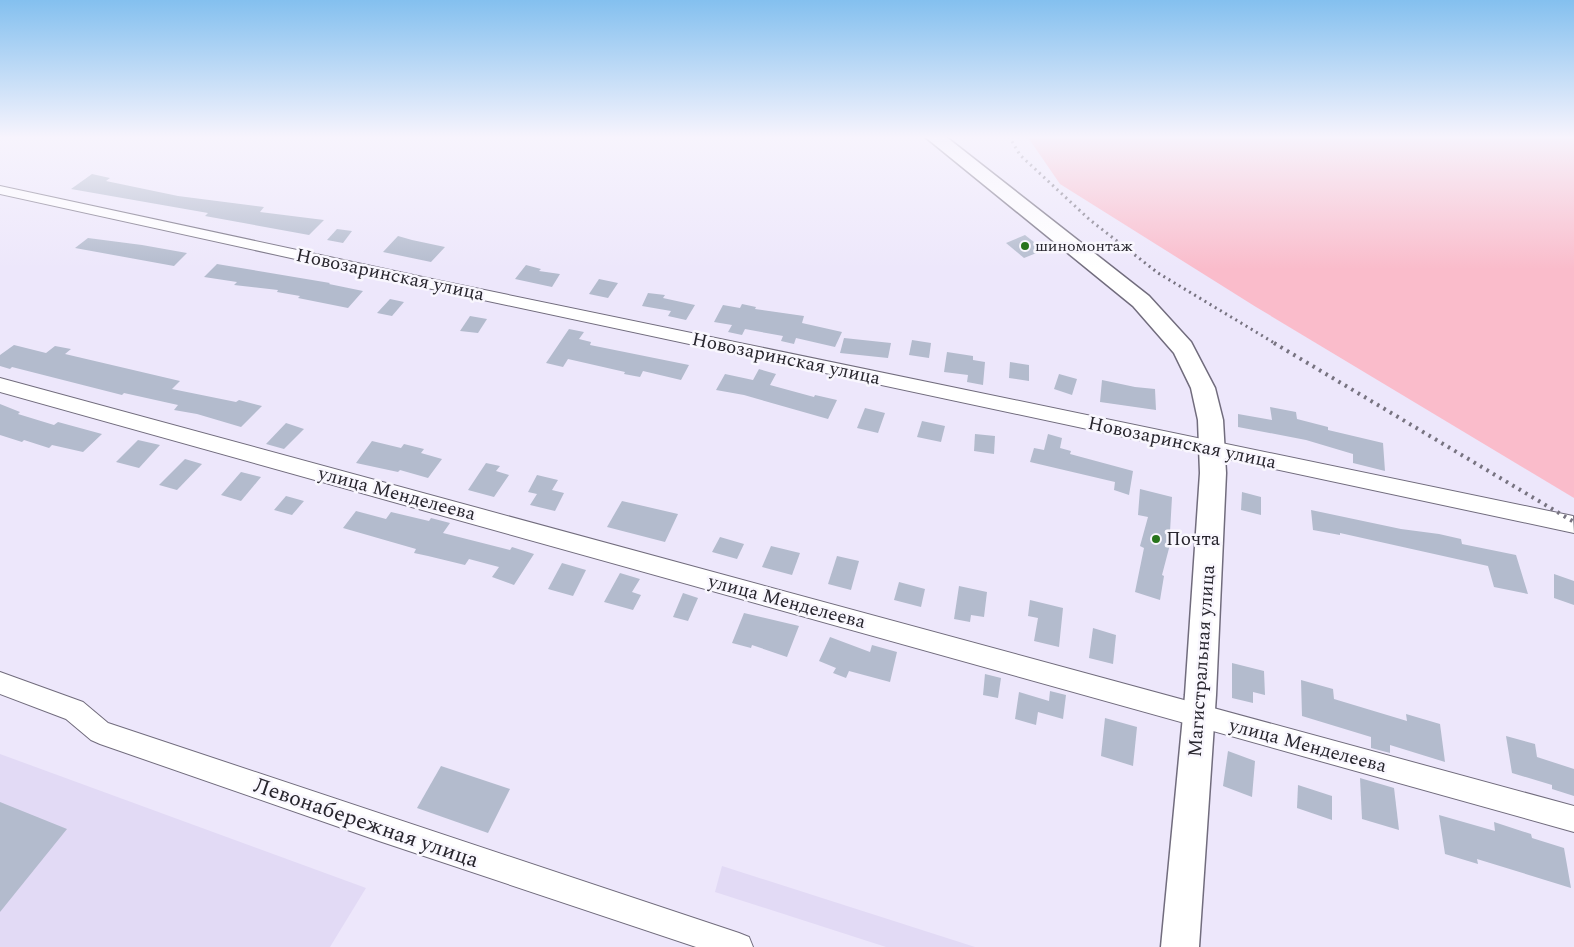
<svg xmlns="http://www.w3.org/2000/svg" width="1574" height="947" font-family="Spectral,serif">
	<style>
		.built { fill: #e2daf5 }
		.green { fill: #fabccb }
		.building { fill: #b3bbcd }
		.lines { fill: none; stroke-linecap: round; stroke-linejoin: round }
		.minor-casing { stroke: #716c7d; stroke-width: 2 }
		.major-casing { stroke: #716c7d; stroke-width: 3 }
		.minor { fill: #fff; fill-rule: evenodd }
		.major { fill: #fff; fill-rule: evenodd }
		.rail-far1 { stroke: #777380; stroke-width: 3; stroke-dasharray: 2 4; stroke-linecap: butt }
		.rail { stroke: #777380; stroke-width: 4; stroke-dasharray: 2.5 5; stroke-linecap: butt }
		.poi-dot { fill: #27741b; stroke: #f9f7fe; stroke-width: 2 }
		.labels { text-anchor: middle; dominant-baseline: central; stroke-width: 5; stroke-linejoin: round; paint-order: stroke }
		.far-poi-label { font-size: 16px; fill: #27252d; stroke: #f9f7fe; text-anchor: start }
		.street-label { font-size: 19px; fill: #27252d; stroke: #f9f7fe }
		.poi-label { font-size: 19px; fill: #27252d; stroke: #f9f7fe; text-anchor: start }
		.near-street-label { font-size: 22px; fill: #27252d; stroke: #f9f7fe }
	</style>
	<rect width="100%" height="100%" fill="#ede7fb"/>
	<!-- built -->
	<g class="built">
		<path d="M0,754L366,888L330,947H0Z"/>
		<path d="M722,866L975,947H886L715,892Z"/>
	</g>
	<!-- green -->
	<path class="green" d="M1027,136H1574V498L1256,307L1060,184Z"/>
	<!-- building -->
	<g class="building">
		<path d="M92,174L110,178L106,181L178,196L264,207L260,212L324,220L309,235L205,216L208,213L71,189Z"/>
		<path d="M337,229L352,231L343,243L327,240Z"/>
		<path d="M1025,235L1044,250L1024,258L1006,243Z"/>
		<path d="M398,236L412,240L445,247L431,262L383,252Z"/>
		<path d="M88,238L142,245L187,253L174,266L75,248Z"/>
		<path d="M217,264L330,283L329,284L363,291L348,308L298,298L300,296L277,292L278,290L234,285L237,282L204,277Z"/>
		<path d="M526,265L541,269L539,271L560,274L552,287L515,279Z"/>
		<path d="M599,279L618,283L608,298L589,294Z"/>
		<path d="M648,293L665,295L663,298L695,305L686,320L668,316L671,311L642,306Z"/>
		<path d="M390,299L404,302L392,316L377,313Z"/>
		<path d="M742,304L756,307L755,309L804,316L802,323L842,332L835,347L796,338L794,344L781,341L783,336L745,329L742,335L728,332L732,325L714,322L723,305L740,308Z"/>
		<path d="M470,316L487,319L478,333L460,331Z"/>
		<path d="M569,329L584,332L579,339L591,342L590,345L689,365L681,380L643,371L640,377L624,374L625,372L568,359L563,367L546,363Z"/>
		<path d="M844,338L891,343L888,358L840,353Z"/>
		<path d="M912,340L931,343L929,358L909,355Z"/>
		<path d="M14,345L46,353L55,346L71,349L65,354L180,381L172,389L236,402L239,400L262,406L241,427L197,414L174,410L178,405L124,393L122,395L12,367L10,369L0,366V355Z"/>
		<path d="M947,352L973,356V360L985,362L983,385L967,382L968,375L944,372Z"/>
		<path d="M1010,362L1029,365V381L1009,378Z"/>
		<path d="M759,369L776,374L770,385L814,397L815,395L837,400L828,419L744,395L716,390L725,374L753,380Z"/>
		<path d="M1059,374L1077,379L1072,395L1054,389Z"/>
		<path d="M1102,380L1135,387L1155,389L1156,410L1100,402Z"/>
		<path d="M0,404L20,412L18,414L54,425L58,422L102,434L83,452L52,445L49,448L24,440L22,442L0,435Z"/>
		<path d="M1270,407L1296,412L1297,419L1328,427V430L1383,443L1385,471L1353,463V454L1306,440L1238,427V414L1272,420Z"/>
		<path d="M865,408L885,413L878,433L857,428Z"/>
		<path d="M922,421L945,426L941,442L917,437Z"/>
		<path d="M286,423L304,429L284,449L266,444Z"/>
		<path d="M975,434L995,436L994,454L974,451Z"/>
		<path d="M1048,434L1062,438L1060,448L1071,451L1070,454L1133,471L1129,495L1114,490L1115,482L1030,462L1034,448L1044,450Z"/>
		<path d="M138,440L160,445L139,468L116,462Z"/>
		<path d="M372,441L401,448L404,444L424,449L421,453L442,459L428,478L400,470L398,472L356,463Z"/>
		<path d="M185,459L202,464L177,490L159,485Z"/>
		<path d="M486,463L500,466L496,471L509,475L494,497L468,490Z"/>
		<path d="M241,472L261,477L241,501L221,495Z"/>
		<path d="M537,475L558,480L552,490L564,493L555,511L530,505L537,494L528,492Z"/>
		<path d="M1140,489L1172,497L1170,532L1173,533L1162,575L1164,576L1160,600L1135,592L1144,548L1140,546L1148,517L1138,515Z"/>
		<path d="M1242,492L1261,497V515L1241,510Z"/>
		<path d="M286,496L304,501L292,515L274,510Z"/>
		<path d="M622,501L678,514L665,542L607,527Z"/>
		<path d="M1311,510L1401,529L1439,534L1461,539L1462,544L1516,555L1528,594L1494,587L1488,566L1340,533V535L1313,530Z"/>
		<path d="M356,511L386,519L391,512L429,521L431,518L450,523L443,533L510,550L512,547L534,554L514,585L492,577L499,567L469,559L465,565L428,556L414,553L416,549L343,528Z"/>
		<path d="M720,537L744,544L737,559L712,552Z"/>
		<path d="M771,546L800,553L792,575L762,567Z"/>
		<path d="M837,556L859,561L851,590L828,584Z"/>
		<path d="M562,563L586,570L573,596L548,589Z"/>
		<path d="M620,573L640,579L632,592L641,595L633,610L604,602Z"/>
		<path d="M1554,574L1574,581V605L1554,598Z"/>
		<path d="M899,582L925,589L921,607L894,600Z"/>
		<path d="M959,586L987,592L984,617L971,615L970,622L954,619Z"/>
		<path d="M683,593L698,598L688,621L673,617Z"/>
		<path d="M1030,600L1063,608L1059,647L1034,641L1038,618L1028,616Z"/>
		<path d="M744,613L799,626L787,657L752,645L751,648L732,643Z"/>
		<path d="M1093,628L1116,635L1113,664L1089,658Z"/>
		<path d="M830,637L870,652L872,645L897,652L890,682L849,671L846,678L833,673L836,668L819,661Z"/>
		<path d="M1232,663L1264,671L1265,695L1253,692V703L1232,698Z"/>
		<path d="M985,674L1001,678L998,698L983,695Z"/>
		<path d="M1301,680L1333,689L1334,699L1407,721L1406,714L1440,724L1445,762L1390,745V753L1371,748V737L1302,716Z"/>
		<path d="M1050,691L1066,695L1063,719L1038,712L1036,725L1015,719L1019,692L1049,701Z"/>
		<path d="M1105,718L1137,727L1133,766L1101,756Z"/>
		<path d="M1506,736L1535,744L1537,757L1574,769V796L1552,789V785L1512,773Z"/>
		<path d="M1228,751L1255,761L1252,797L1223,786Z"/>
		<path d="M441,766L510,789L488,833L417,808Z"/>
		<path d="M1360,778L1394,788L1399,830L1362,819Z"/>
		<path d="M1298,785L1332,796V820L1297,808Z"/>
		<path d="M0,802L67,829L0,912Z"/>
		<path d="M1439,815L1495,831L1494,822L1531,834L1532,838L1564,848L1571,888L1477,859L1478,864L1445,854Z"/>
	</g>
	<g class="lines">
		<defs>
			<g id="minor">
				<path d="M0,186L441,281L1573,516L1574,533L441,291L0,194Z"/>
				<path d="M0,378L1574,806V832L0,392Z"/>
				<path d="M0,672L83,702L108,723L739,933L749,937L753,947H696L379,841L100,744L91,740L66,719L0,694Z"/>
			</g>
			<path id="major" d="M924,136H945L1149,296L1191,342L1215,388L1223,420L1226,473L1216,695L1199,947H1161L1185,695L1200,473L1198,420L1191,388L1174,353L1133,306Z"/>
		</defs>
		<!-- minor casing -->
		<use href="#minor" class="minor-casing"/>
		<!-- major casing -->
		<use href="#major" class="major-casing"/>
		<!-- minor -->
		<use href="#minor" class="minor"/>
		<!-- major -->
		<use href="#major" class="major"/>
		<!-- rail-far1 -->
		<path class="rail-far1" d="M1009,136L1020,155L1090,220L1158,273L1276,344"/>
		<!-- rail -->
		<path class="rail" d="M1274,343L1574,522"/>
	</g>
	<!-- sky -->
	<linearGradient id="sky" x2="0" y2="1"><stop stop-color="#84c0ef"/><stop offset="0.51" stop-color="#f7f4fd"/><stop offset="1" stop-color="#f7f4fd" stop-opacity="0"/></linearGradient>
	<rect width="1574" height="269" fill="url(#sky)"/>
	<!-- markers -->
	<g class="poi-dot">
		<circle cx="1025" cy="246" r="5"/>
		<circle cx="1156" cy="539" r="5"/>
	</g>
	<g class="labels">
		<!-- far-poi labels -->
		<g class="far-poi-label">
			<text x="1035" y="246">шиномонтаж</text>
		</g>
		<!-- street labels -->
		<g class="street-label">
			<text transform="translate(390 275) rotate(12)">Новозаринская улица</text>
			<text transform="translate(786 359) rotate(12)">Новозаринская улица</text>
			<text transform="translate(1182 443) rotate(12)">Новозаринская улица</text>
			<text transform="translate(397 494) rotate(15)">улица Менделеева</text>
			<text transform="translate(787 602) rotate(15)">улица Менделеева</text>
			<text transform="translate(1202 661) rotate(-86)">Магистральная улица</text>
			<text transform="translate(1308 746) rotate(15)">улица Менделеева</text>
		</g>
		<!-- poi labels -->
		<g class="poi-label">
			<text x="1166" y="539">Почта</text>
		</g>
		<!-- near-street labels -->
		<g class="near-street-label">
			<text transform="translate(366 823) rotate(19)">Левонабережная улица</text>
		</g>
	</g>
</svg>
